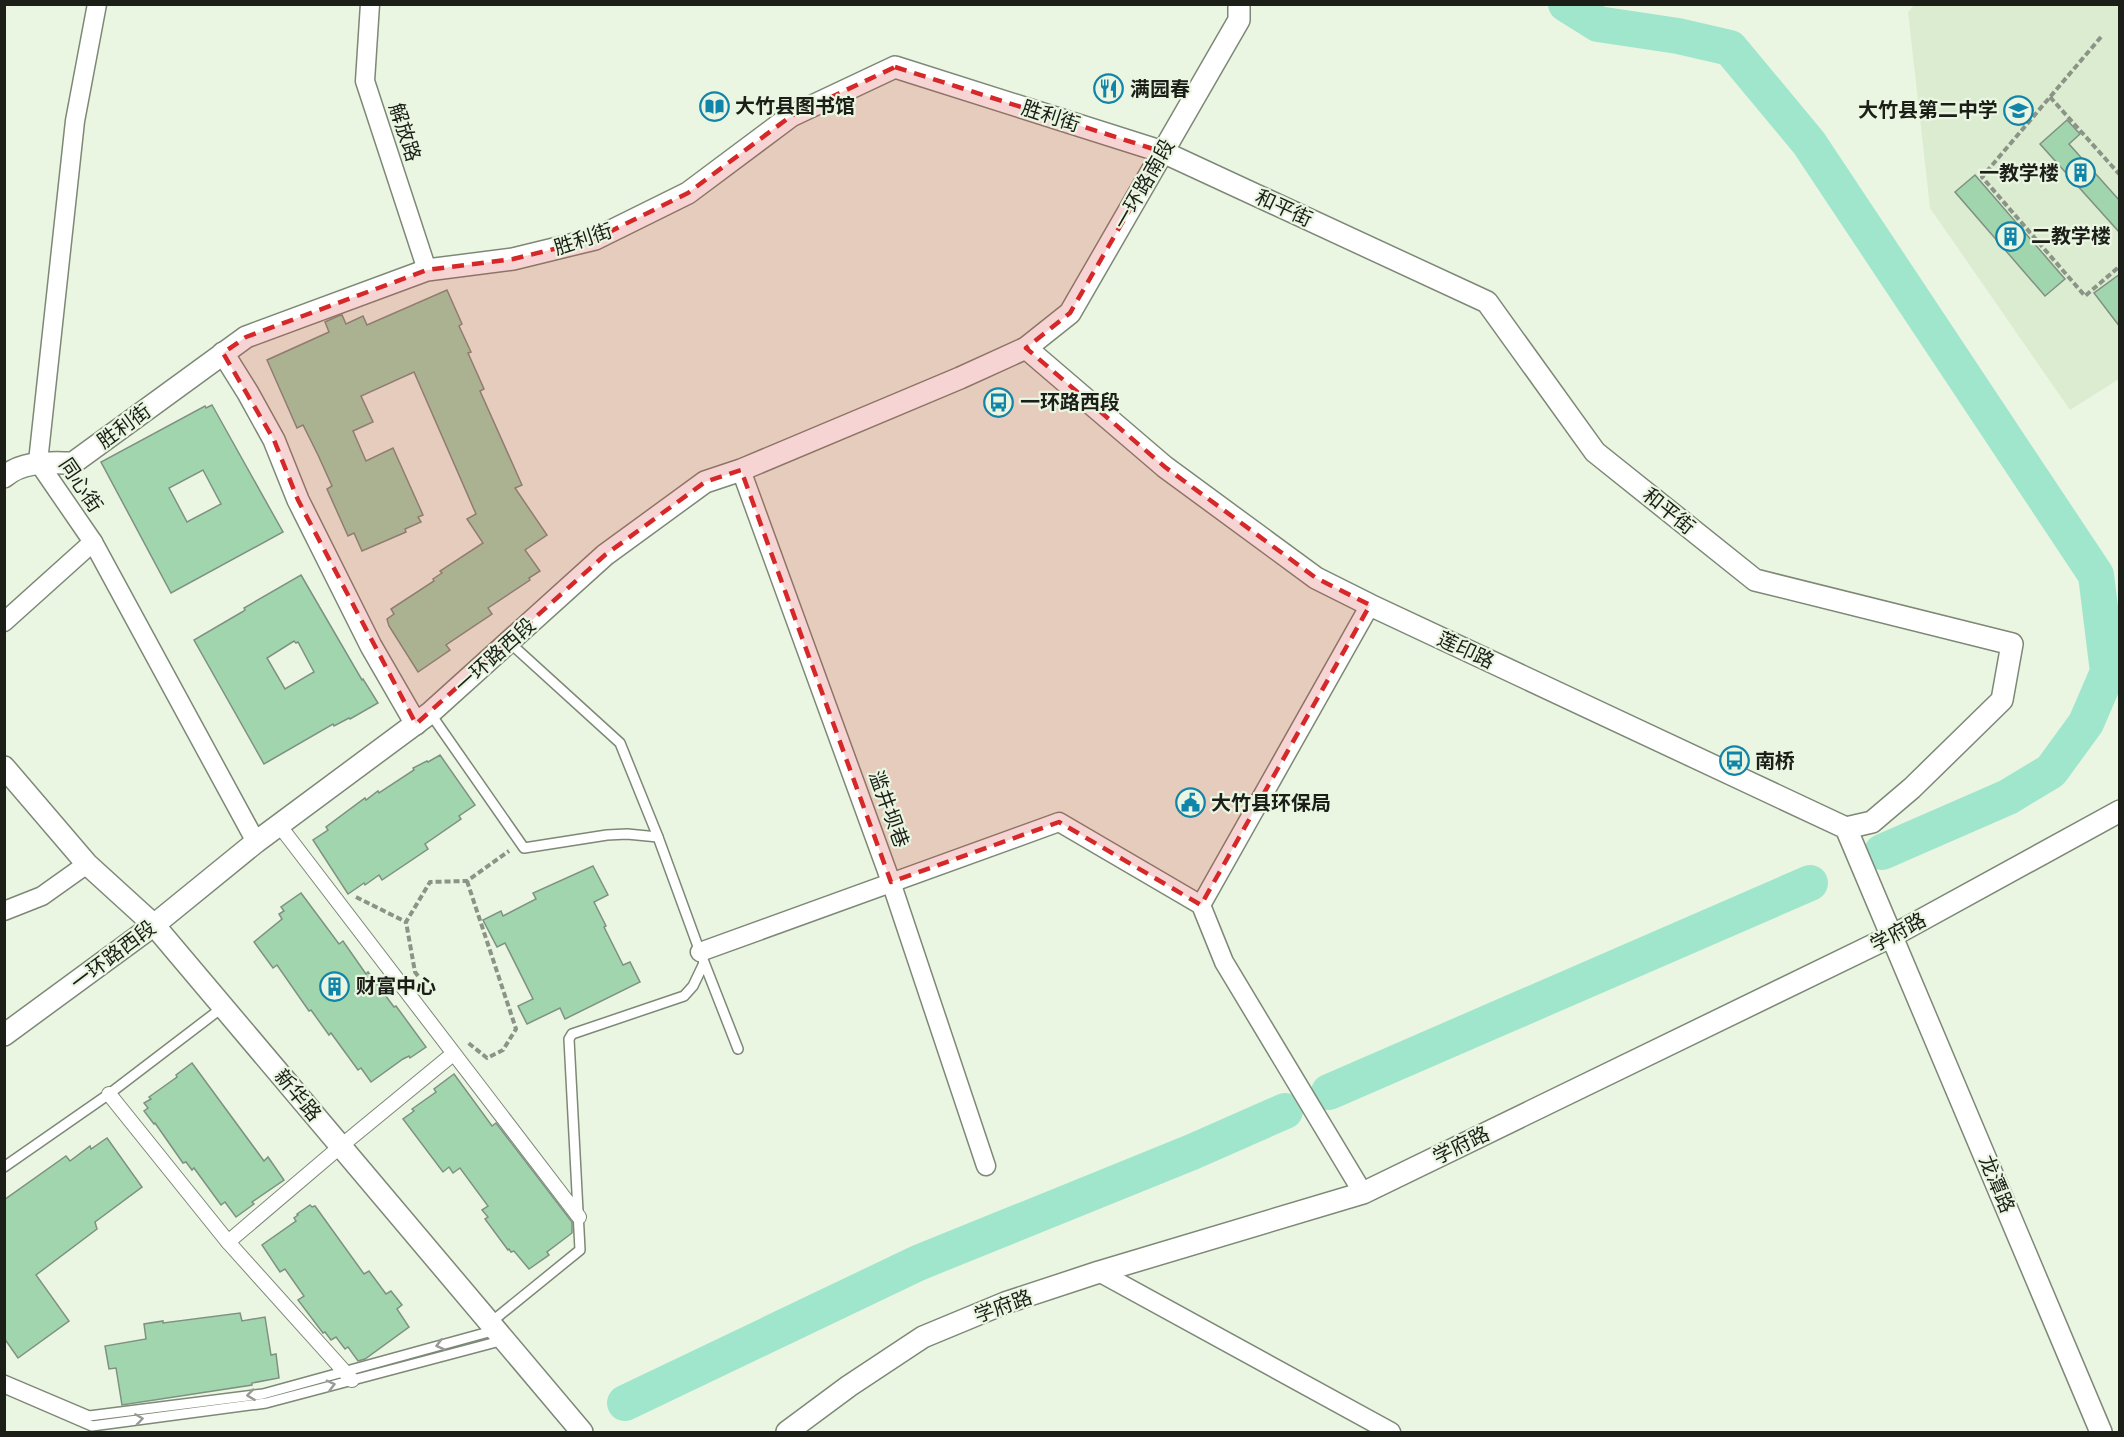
<svg xmlns="http://www.w3.org/2000/svg" width="2124" height="1437" font-family="Helvetica,'Noto Sans SC',sans-serif">
	<style>
		.built { fill: #dcecd1 }
		.lines { fill: none; stroke-linecap: round; stroke-linejoin: round }
		.river { stroke: #a0e6cd; stroke-width: 36 }
		.building { fill: #a1d5ad; stroke: #7f9182; stroke-width: 1.5; fill-rule: evenodd }
		.service-casing { stroke: #7d8876; stroke-width: 12 }
		.pedestrian-casing { stroke: #7d8876; stroke-width: 16 }
		.minor-casing { stroke: #7d8876; stroke-width: 21 }
		.tertiary-casing { stroke: #7d8876; stroke-width: 24 }
		.path { stroke: #8b9486; stroke-width: 4; stroke-dasharray: 6 3; stroke-linecap: butt }
		.service { stroke: #fff; stroke-width: 9 }
		.pedestrian { stroke: #fff; stroke-width: 14 }
		.minor { stroke: #fff; stroke-width: 18 }
		.tertiary { stroke: #fff; stroke-width: 21 }
		.oneway { stroke: #989a97 }
		.marked { fill: #d62828; fill-opacity: 0.2; stroke: #d62828; stroke-width: 4.5; stroke-dasharray: 12 8; stroke-linejoin: round }
		.labels { text-anchor: middle; dominant-baseline: central; stroke-width: 4.5; stroke-linejoin: round; paint-order: stroke }
		.poi-label { font-size: 20px; font-weight: bold; fill: #1b1f18; stroke: #eaf6e2; text-anchor: start }
		.street-label { font-size: 20px; fill: #1b1f18; stroke: #eaf6e2 }
	</style>
	<rect width="100%" height="100%" fill="#eaf6e2"/>
	<!-- built -->
	<path class="built" d="M1915,4L2119,5V379L2070,410L1930,208L1908,12Z"/>
	<g class="lines">
		<!-- river -->
		<g class="river">
			<path d="M1566,4L1598,24L1678,36L1730,48L1809,143L2096,575L2108,672L2086,723L2051,771L2008,797L1882,852"/>
			<path d="M1329,1092L1810,883"/>
			<path d="M625,1403L918,1263L1192,1152L1285,1111"/>
		</g>
	</g>
	<!-- building -->
	<g class="building">
		<path d="M2067,120L2080,134L2069,144L2120,201V233L2040,144Z"/>
		<path d="M1975,175L2065,279L2045,296L1955,192Z"/>
		<path d="M2120,274V327L2094,293Z"/>
		<path d="M447,290L462,324L459,326L471,352L468,353L484,389L480,391L522,485L515,488L547,535L525,550L540,571L529,578L530,580L488,608L492,614L446,645L450,650L418,672L389,626L387,619L394,614L391,609L434,581L433,579L442,573L440,571L483,543L467,519L476,514L414,372L361,396L373,422L353,431L366,461L393,448L423,515L418,517L421,522L405,529L406,532L362,551L354,533L348,536L327,489L332,486L318,455L303,425L297,428L267,360L329,332L325,322L338,316L342,315L346,324L363,316L367,325Z"/>
		<path d="M212,405L283,532L171,593L101,462L205,406L206,408ZM203,470L221,504L187,522L169,488Z"/>
		<path d="M301,575L362,680L363,679L378,703L350,719L349,718L334,726L333,724L264,764L194,640L242,612L245,610L244,608ZM294,641L296,643L298,642L314,672L285,689L267,658Z"/>
		<path d="M440,755L475,805L459,816L461,819L425,844L428,849L382,880L379,875L365,885L364,883L348,894L313,840L328,830L326,827L365,798L366,800L378,791L379,793L414,770L413,768L427,761L428,762Z"/>
		<path d="M593,866L608,895L594,902L606,926L604,927L623,965L630,962L640,982L565,1019L560,1008L527,1024L518,1006L533,999L505,943L497,947L483,920L501,911L503,916L536,899L533,893Z"/>
		<path d="M301,893L339,944L343,941L366,974L368,972L394,1007L396,1006L426,1047L410,1058L409,1056L403,1059L371,1082L361,1068L358,1070L331,1033L329,1035L311,1010L309,1011L277,965L273,968L254,942L282,919L279,914L284,911L281,907Z"/>
		<path d="M192,1063L264,1161L268,1157L284,1180L252,1202L254,1204L236,1217L225,1202L221,1205L194,1168L192,1170L186,1162L183,1163L155,1123L154,1124L144,1111L148,1108L144,1103L151,1099L149,1097L177,1077L176,1075Z"/>
		<path d="M454,1074L492,1126L496,1123L572,1222V1233L547,1252L549,1255L529,1269L514,1251L511,1252L509,1249L508,1250L485,1219L488,1217L482,1210L488,1206L460,1168L453,1173L449,1167L443,1172L403,1119L414,1111L412,1109L436,1092L434,1089Z"/>
		<path d="M107,1138L142,1187L95,1222L97,1229L36,1275L69,1321L18,1358L4,1338V1200L66,1156L70,1161L90,1146L91,1149Z"/>
		<path d="M310,1205L312,1207L315,1206L364,1274L369,1271L386,1294L391,1291L402,1305L397,1309L409,1327L365,1359L358,1361L348,1347L345,1349L336,1337L331,1340L325,1332L323,1333L298,1300L304,1296L285,1269L280,1272L262,1245L296,1221L294,1218L298,1215L297,1214Z"/>
		<path d="M240,1313L242,1321L265,1317L271,1355L276,1354L279,1378L252,1383V1385L122,1405L116,1368L109,1369L105,1346L146,1339L144,1324L163,1321V1323Z"/>
	</g>
	<g class="lines">
		<defs>
			<g id="service">
				<path d="M510,643L620,743L658,837L700,952L738,1049"/>
				<path d="M430,713L524,848L607,835L627,834L658,837"/>
				<path d="M4,1167L109,1094L223,1007"/>
				<path d="M490,1323L580,1250L569,1039L572,1034L684,996L693,986L704,963"/>
				<path d="M4,1380L89,1416L263,1394L496,1330"/>
				<path d="M4,1388L92,1426L266,1403L504,1340"/>
			</g>
			<g id="pedestrian">
				<path d="M279,825L579,1217"/>
				<path d="M109,1094L228,1242"/>
				<path d="M352,1380L228,1242L341,1146L453,1054"/>
			</g>
			<g id="minor">
				<path d="M97,4L75,121L38,462L93,542L256,842"/>
				<path d="M370,4L365,81L427,270"/>
				<path d="M741,470L891,882L986,1166"/>
				<path d="M4,622L93,542"/>
				<path d="M1201,905L1370,605"/>
				<path d="M4,911L42,896L87,864"/>
				<path d="M700,952L1059,822L1201,905L1224,962L1363,1193"/>
				<path d="M1099,1272L1391,1432"/>
			</g>
			<g id="tertiary">
				<path d="M1026,348L1165,467L1316,578L1370,605L1846,828L2101,1432"/>
				<path d="M223,353L248,393L274,440L298,500L371,646L416,724"/>
				<path d="M4,477C23,460 50,463 73,463L246,337L427,270L513,259L595,239L688,193L791,116L895,67L1163,152L1487,302L1595,452L1755,580L2012,644L2002,700L1912,788L1872,822L1846,828"/>
				<path d="M4,767L87,864L154,925L582,1432"/>
				<path d="M4,1035L154,925L256,842L430,713L605,555L705,482L741,470L960,378L1026,348L1070,313L1239,20V4"/>
				<path d="M787,1432L849,1386L923,1337L1005,1303L1099,1272L1363,1193L1892,936L2120,811"/>
			</g>
		</defs>
		<!-- service casing -->
		<use href="#service" class="service-casing"/>
		<!-- pedestrian casing -->
		<use href="#pedestrian" class="pedestrian-casing"/>
		<!-- minor casing -->
		<use href="#minor" class="minor-casing"/>
		<!-- tertiary casing -->
		<use href="#tertiary" class="tertiary-casing"/>
		<!-- path -->
		<g class="path">
			<path d="M2101,37L1982,177L2085,296L2120,266"/>
			<path d="M2050,97L2120,175"/>
			<path d="M467,881L516,1029L503,1050L487,1058L467,1042"/>
			<path d="M356,897L406,922"/>
			<path d="M418,976L415,972L406,922L430,882L467,881L509,851"/>
		</g>
		<!-- service -->
		<use href="#service" class="service"/>
		<!-- pedestrian -->
		<use href="#pedestrian" class="pedestrian"/>
		<!-- minor -->
		<use href="#minor" class="minor"/>
		<!-- tertiary -->
		<use href="#tertiary" class="tertiary"/>
	</g>
	<!-- one-way arrows -->
	<defs><path id="oneway-chevron" d="M-2-3.5L2.5 0L-2 3.5" fill="none" stroke-width="1.6" stroke-linecap="round" stroke-linejoin="round" transform="scale(1.5)"/></defs>
	<g class="oneway">
		<use href="#oneway-chevron" transform="translate(440 1345) rotate(165)"/>
		<use href="#oneway-chevron" transform="translate(331 1385) rotate(-15)"/>
		<use href="#oneway-chevron" transform="translate(251 1395) rotate(173)"/>
		<use href="#oneway-chevron" transform="translate(139 1419) rotate(-8)"/>
	</g>
	<!-- marked area -->
	<path class="marked" d="M895,67L1163,152L1070,313L1026,348L1165,467L1316,578L1370,605L1201,905L1059,822L891,882L741,470L705,482L605,555L416,724L298,500L274,440L223,353L246,337L427,270L513,259L595,239L688,193L791,116Z"/>
	<!-- icons -->
	<defs>
		<symbol id="restaurant-ring" viewBox="-11 -11 22 22"><circle r="9.5" fill="#eaf6e2" stroke="#1184aa" stroke-width="1.5"/><path d="M-5-6h1v4h1v-4h1v4h1v-4h1v5L-1.5 .5V6h-2V.5L-5-1ZM5-6V6H3V1.5H1.5Q1.5-4 5-6Z" fill="#1184aa"/></symbol>
		<symbol id="library-ring" viewBox="-11 -11 22 22"><circle r="9.5" fill="#eaf6e2" stroke="#1184aa" stroke-width="1.5"/><path d="M-6-4Q-3-5.5-.7-3.5V5Q-3 3-6 4ZM6-4Q3-5.5 .7-3.5V5Q3 3 6 4Z" fill="#1184aa"/></symbol>
		<symbol id="school-ring" viewBox="-11 -11 22 22"><circle r="9.5" fill="#eaf6e2" stroke="#1184aa" stroke-width="1.5"/><path d="M0-5L7-2L0 1L-7-2ZM-4 1L0 2.5L4 1V4Q0 6-4 4Z" fill="#1184aa"/></symbol>
		<symbol id="building-ring" viewBox="-11 -11 22 22"><circle r="9.5" fill="#eaf6e2" stroke="#1184aa" stroke-width="1.5"/><path d="M-4-6H4V6H1V3H-1V6H-4ZM-2.5-4.3h1.7v1.8h-1.7ZM.8-4.3h1.7v1.8H.8ZM-2.5-1h1.7V.8h-1.7ZM.8-1h1.7V.8H.8Z" fill="#1184aa"/></symbol>
		<symbol id="bus-ring" viewBox="-11 -11 22 22"><circle r="9.5" fill="#eaf6e2" stroke="#1184aa" stroke-width="1.5"/><path d="M-5-6H5V4H4V6H2V4H-2V6H-4V4H-5ZM-3.5-4V0h7V-4ZM-3.5 1.2v1.5H-2V1.2ZM2 1.2v1.5H3.5V1.2Z" fill="#1184aa"/></symbol>
		<symbol id="civic-ring" viewBox="-11 -11 22 22"><circle r="9.5" fill="#eaf6e2" stroke="#1184aa" stroke-width="1.5"/><path d="M-.6-6.5H3V-4.5H.6V-3L4-1V1h2V6H-6V1h2V-1L-.6-3ZM-1.2 2.5V6h2.4V2.5Z" fill="#1184aa"/></symbol>
	</defs>
	<g fill-rule="evenodd">
		<use href="#restaurant-ring" x="1092" y="72" width="33" height="33"/>
		<use href="#library-ring" x="698" y="90" width="33" height="33"/>
		<use href="#school-ring" x="2002" y="94" width="33" height="33"/>
		<use href="#building-ring" x="2064" y="156" width="33" height="33"/>
		<use href="#building-ring" x="1994" y="220" width="33" height="33"/>
		<use href="#bus-ring" x="982" y="386" width="33" height="33"/>
		<use href="#bus-ring" x="1718" y="744" width="33" height="33"/>
		<use href="#civic-ring" x="1174" y="786" width="33" height="33"/>
		<use href="#building-ring" x="318" y="970" width="33" height="33"/>
	</g>
	<g class="labels">
		<!-- poi labels -->
		<g class="poi-label">
			<text x="1130" y="89">满园春</text>
			<text x="735" y="106">大竹县图书馆</text>
			<text x="1998" y="110" text-anchor="end">大竹县第二中学</text>
			<text x="2059" y="173" text-anchor="end">一教学楼</text>
			<text x="2031" y="236">二教学楼</text>
			<text x="1020" y="402">一环路西段</text>
			<text x="1755" y="761">南桥</text>
			<text x="1211" y="803">大竹县环保局</text>
			<text x="356" y="986">财富中心</text>
		</g>
		<!-- street labels -->
		<g class="street-label">
			<text transform="translate(1051 116) rotate(18)">胜利街</text>
			<text transform="translate(405 132) rotate(72)">解放路</text>
			<text transform="translate(1144 184) rotate(-60)">一环路南段</text>
			<text transform="translate(1284 208) rotate(25)">和平街</text>
			<text transform="translate(583 239) rotate(-18)">胜利街</text>
			<text transform="translate(124 426) rotate(-36)">胜利街</text>
			<text transform="translate(81 485) rotate(56)">同心街</text>
			<text transform="translate(1669 511) rotate(39)">和平街</text>
			<text transform="translate(1466 650) rotate(25)">莲印路</text>
			<text transform="translate(495 655) rotate(-42)">一环路西段</text>
			<text transform="translate(889 809) rotate(70)">滥井坝巷</text>
			<text transform="translate(1898 932) rotate(-28)">学府路</text>
			<text transform="translate(113 955) rotate(-37)">一环路西段</text>
			<text transform="translate(298 1095) rotate(50)">新华路</text>
			<text transform="translate(1461 1145) rotate(-26)">学府路</text>
			<text transform="translate(1997 1184) rotate(67)">龙潭路</text>
			<text transform="translate(1003 1306) rotate(-20)">学府路</text>
		</g>
	</g>
	<!-- border -->
	<rect width="2124" height="1437" fill="none" stroke="#1b1f18" stroke-width="12"/>
</svg>
